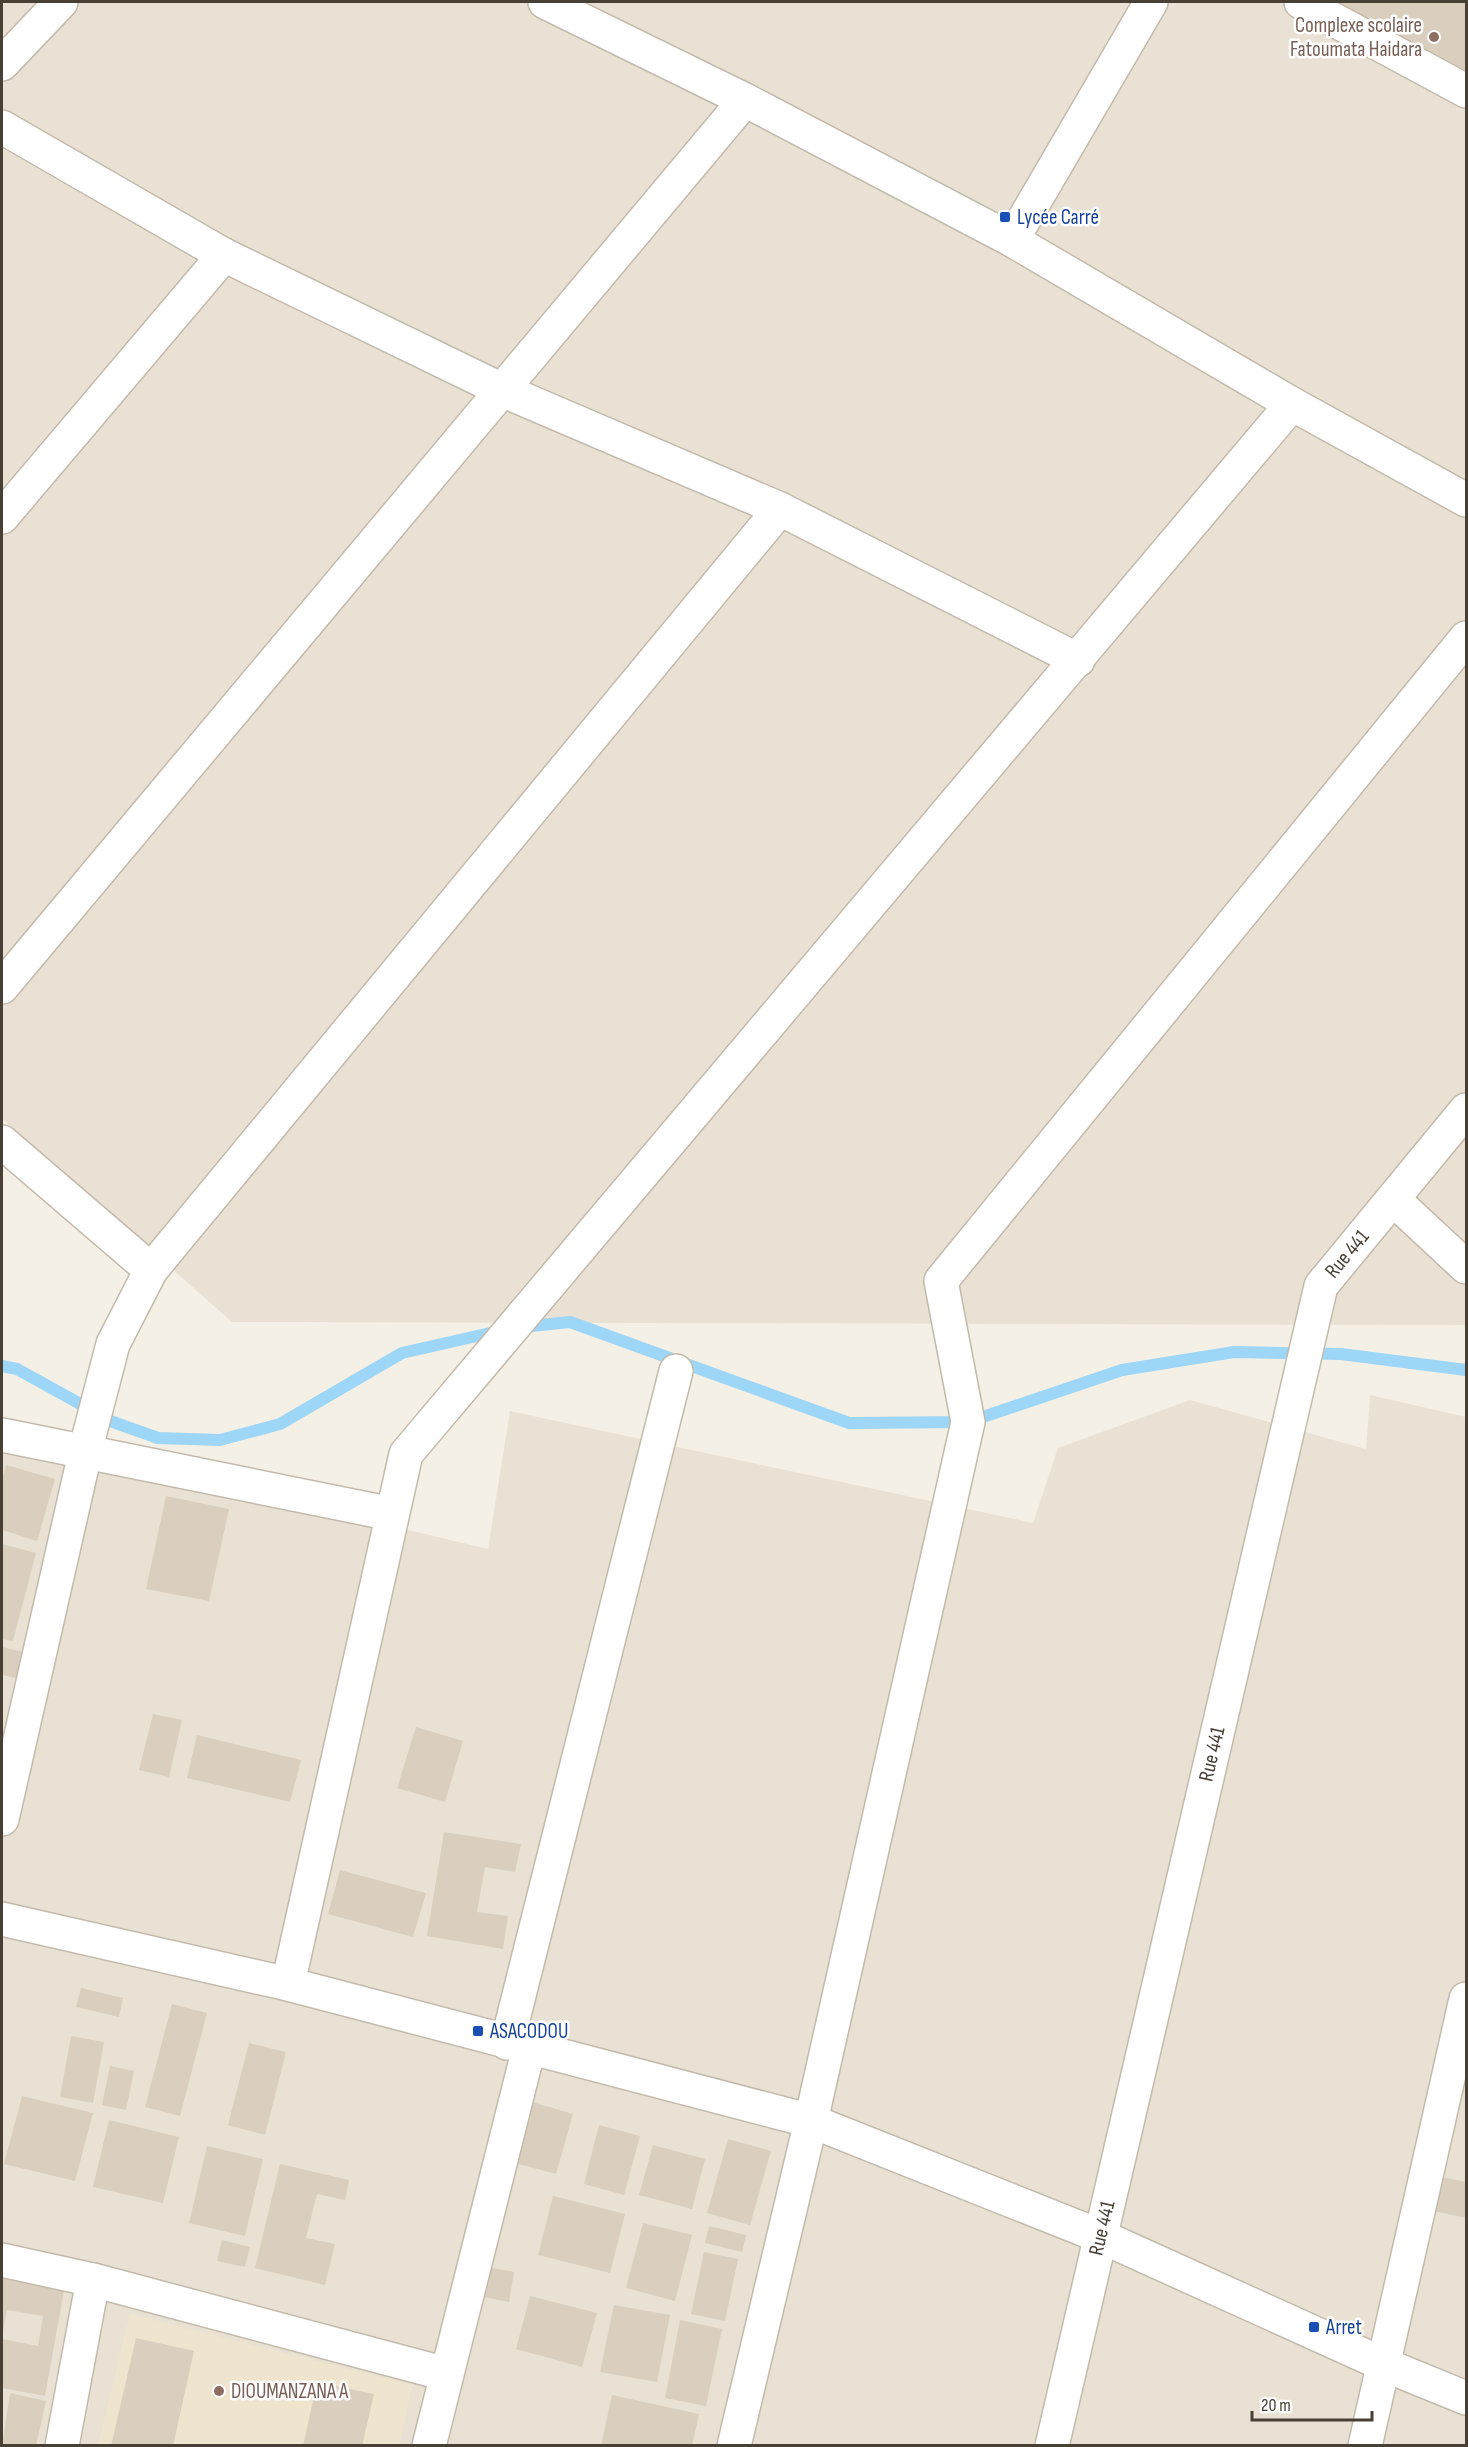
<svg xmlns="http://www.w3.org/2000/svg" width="1468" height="2447" font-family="'Sofia Sans Condensed',sans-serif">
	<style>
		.residential { fill: #e9e2d4 }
		.education { fill: #efe5cf }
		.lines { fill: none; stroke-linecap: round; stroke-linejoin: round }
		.stream { stroke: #9dd6f7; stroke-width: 12 }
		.building { fill: #dacebe }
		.minor-casing { stroke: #c4baab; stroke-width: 36 }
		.minor { stroke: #fff; stroke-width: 33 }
		.education-dot { fill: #8d6e63; stroke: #fff; stroke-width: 2 }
		.transit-dot { fill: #1a4fb4; stroke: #fff; stroke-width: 2 }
		.labels { text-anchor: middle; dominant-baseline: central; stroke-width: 5; stroke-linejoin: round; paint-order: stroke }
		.education-label { font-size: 21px; fill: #785e54; stroke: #fff; text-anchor: end }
		.transit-label { font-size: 21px; fill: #164399; stroke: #fff; text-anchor: start }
		.street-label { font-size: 21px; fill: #484035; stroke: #fff }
	</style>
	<rect width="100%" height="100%" fill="#f5f0e6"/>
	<!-- residential -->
	<g class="residential">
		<path d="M2,2H1466V1325L232,1322L2,1119Z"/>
		<path d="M1370,1395L1466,1417V2445L2,2446V1433L488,1549L510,1411L1033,1523L1058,1448L1190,1400L1366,1449Z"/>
	</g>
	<!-- education -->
	<path class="education" d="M130,2314L412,2385L399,2445L98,2446Z"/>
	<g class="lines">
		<!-- stream -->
		<g class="stream">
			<path d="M522,1327L570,1322L849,1423L968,1422L1122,1370L1234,1352L1341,1354L1466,1370"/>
			<path d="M2,1366L17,1369L113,1422L158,1438L220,1440L280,1424L402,1353L499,1331"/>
		</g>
	</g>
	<!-- building -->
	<g class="building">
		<path d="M1338,2H1466V72Z"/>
		<path d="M6,1465L55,1479L37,1541L2,1530V1480Z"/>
		<path d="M166,1496L229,1509L209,1601L146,1589Z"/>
		<path d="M2,1544L36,1553L13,1641L2,1639Z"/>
		<path d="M2,1647L31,1654L25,1680L2,1675Z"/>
		<path d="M153,1714L182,1720L169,1777L139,1770Z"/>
		<path d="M416,1727L463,1741L445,1802L397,1788Z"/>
		<path d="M197,1735L301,1760L290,1802L187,1778Z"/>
		<path d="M444,1832L521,1844L515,1872L485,1867L477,1912L508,1916L503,1949L427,1936Z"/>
		<path d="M340,1870L426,1893L413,1937L328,1914Z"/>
		<path d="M81,1988L123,1998L119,2017L76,2007Z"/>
		<path d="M172,2004L207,2013L180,2116L145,2107Z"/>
		<path d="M71,2036L104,2042L93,2103L60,2097Z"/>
		<path d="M249,2043L286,2052L265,2135L228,2125Z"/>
		<path d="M110,2066L134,2071L126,2110L102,2105Z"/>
		<path d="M22,2096L93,2113L75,2181L4,2164Z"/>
		<path d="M532,2102L573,2114L556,2174L515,2163Z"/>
		<path d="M109,2120L179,2137L163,2203L93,2187Z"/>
		<path d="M599,2125L640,2136L624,2195L584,2184Z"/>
		<path d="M728,2139L771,2151L750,2225L707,2213Z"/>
		<path d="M653,2145L705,2159L692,2209L639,2195Z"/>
		<path d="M207,2146L263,2159L245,2236L189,2223Z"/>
		<path d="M280,2164L349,2180L345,2200L317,2194L306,2238L335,2244L325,2285L255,2268Z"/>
		<path d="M1441,2177L1466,2182V2218L1434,2211Z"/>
		<path d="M553,2196L625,2214L610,2273L538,2255Z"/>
		<path d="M643,2223L692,2235L675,2301L626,2288Z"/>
		<path d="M709,2226L746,2235L742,2252L705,2243Z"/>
		<path d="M222,2240L250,2247L245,2267L217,2261Z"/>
		<path d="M704,2252L738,2259L725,2321L691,2314Z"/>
		<path d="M489,2267L514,2272L509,2302L484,2297Z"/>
		<path d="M2,2274L65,2285L45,2396L2,2388V2339L38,2346L43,2316L7,2310L2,2337Z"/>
		<path d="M530,2296L597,2313L582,2367L516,2349Z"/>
		<path d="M614,2305L670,2315L657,2382L600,2372Z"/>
		<path d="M680,2320L722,2329L706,2406L665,2398Z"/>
		<path d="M136,2338L194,2351L173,2446H111Z"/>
		<path d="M317,2382L374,2394L362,2446H303Z"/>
		<path d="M10,2393L46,2401L36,2446H2Z"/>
		<path d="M612,2395L699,2414L692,2446H601Z"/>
	</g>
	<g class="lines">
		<defs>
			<g id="minor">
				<path d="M545,2L745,100L1012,240L1292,404L1466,500"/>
				<path d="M1301,2L1466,91"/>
				<path d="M2,64L61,2"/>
				<path d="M2,127L224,255L502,390L780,509L1078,660"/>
				<path d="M1012,240L1151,2"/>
				<path d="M2,517L224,255"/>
				<path d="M2,987L745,100"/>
				<path d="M2,1142L151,1270"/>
				<path d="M1393,1199L1466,1267"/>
				<path d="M2,1435L392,1514"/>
				<path d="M2,1819L88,1440L113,1344L151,1270L780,509"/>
				<path d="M2,1919L288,1984L811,2121L1100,2236L1385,2365L1466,2398"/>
				<path d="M288,1984L406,1454L1292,404"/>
				<path d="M507,2043L676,1371"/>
				<path d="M2,2260L93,2280L446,2374"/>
				<path d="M62,2446L93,2280"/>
				<path d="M429,2446L529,2048"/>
				<path d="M734,2446L811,2121L968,1422L941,1281L1466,638"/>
				<path d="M1052,2446L1321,1286L1466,1110"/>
				<path d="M1365,2446L1466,1999"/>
			</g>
		</defs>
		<!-- minor casing -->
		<use href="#minor" class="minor-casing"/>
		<!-- minor -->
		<use href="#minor" class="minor"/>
	</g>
	<!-- markers -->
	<g class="education-dot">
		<circle cx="1434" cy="37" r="6"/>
		<circle cx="219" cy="2391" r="6"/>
	</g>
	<g class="transit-dot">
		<rect x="999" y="211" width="12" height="12" rx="3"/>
		<rect x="472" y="2025" width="12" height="12" rx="3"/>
		<rect x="1308" y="2321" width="12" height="12" rx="3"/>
	</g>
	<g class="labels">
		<!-- education labels -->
		<g class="education-label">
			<text x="1422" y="25">Complexe scolaire<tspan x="1422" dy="24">Fatoumata Haidara</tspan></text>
			<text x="231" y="2391" text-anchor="start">DIOUMANZANA A</text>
		</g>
		<!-- transit labels -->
		<g class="transit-label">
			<text x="1017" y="217">Lycée Carré</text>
			<text x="490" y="2031">ASACODOU</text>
			<text x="1326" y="2327">Arret</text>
		</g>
		<!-- street labels -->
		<g class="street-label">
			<text transform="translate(1347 1254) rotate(-50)">Rue 441</text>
			<text transform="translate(1212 1754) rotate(-77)">Rue 441</text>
			<text transform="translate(1102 2228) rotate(-77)">Rue 441</text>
		</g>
	</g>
	<!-- border -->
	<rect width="1468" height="2447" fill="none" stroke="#484035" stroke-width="6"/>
	<!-- scale -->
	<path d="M1252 2411v9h120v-9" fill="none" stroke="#484035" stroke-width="3"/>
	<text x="1261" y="2411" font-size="18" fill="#484035" stroke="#ffffff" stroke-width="4.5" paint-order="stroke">20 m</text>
</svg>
